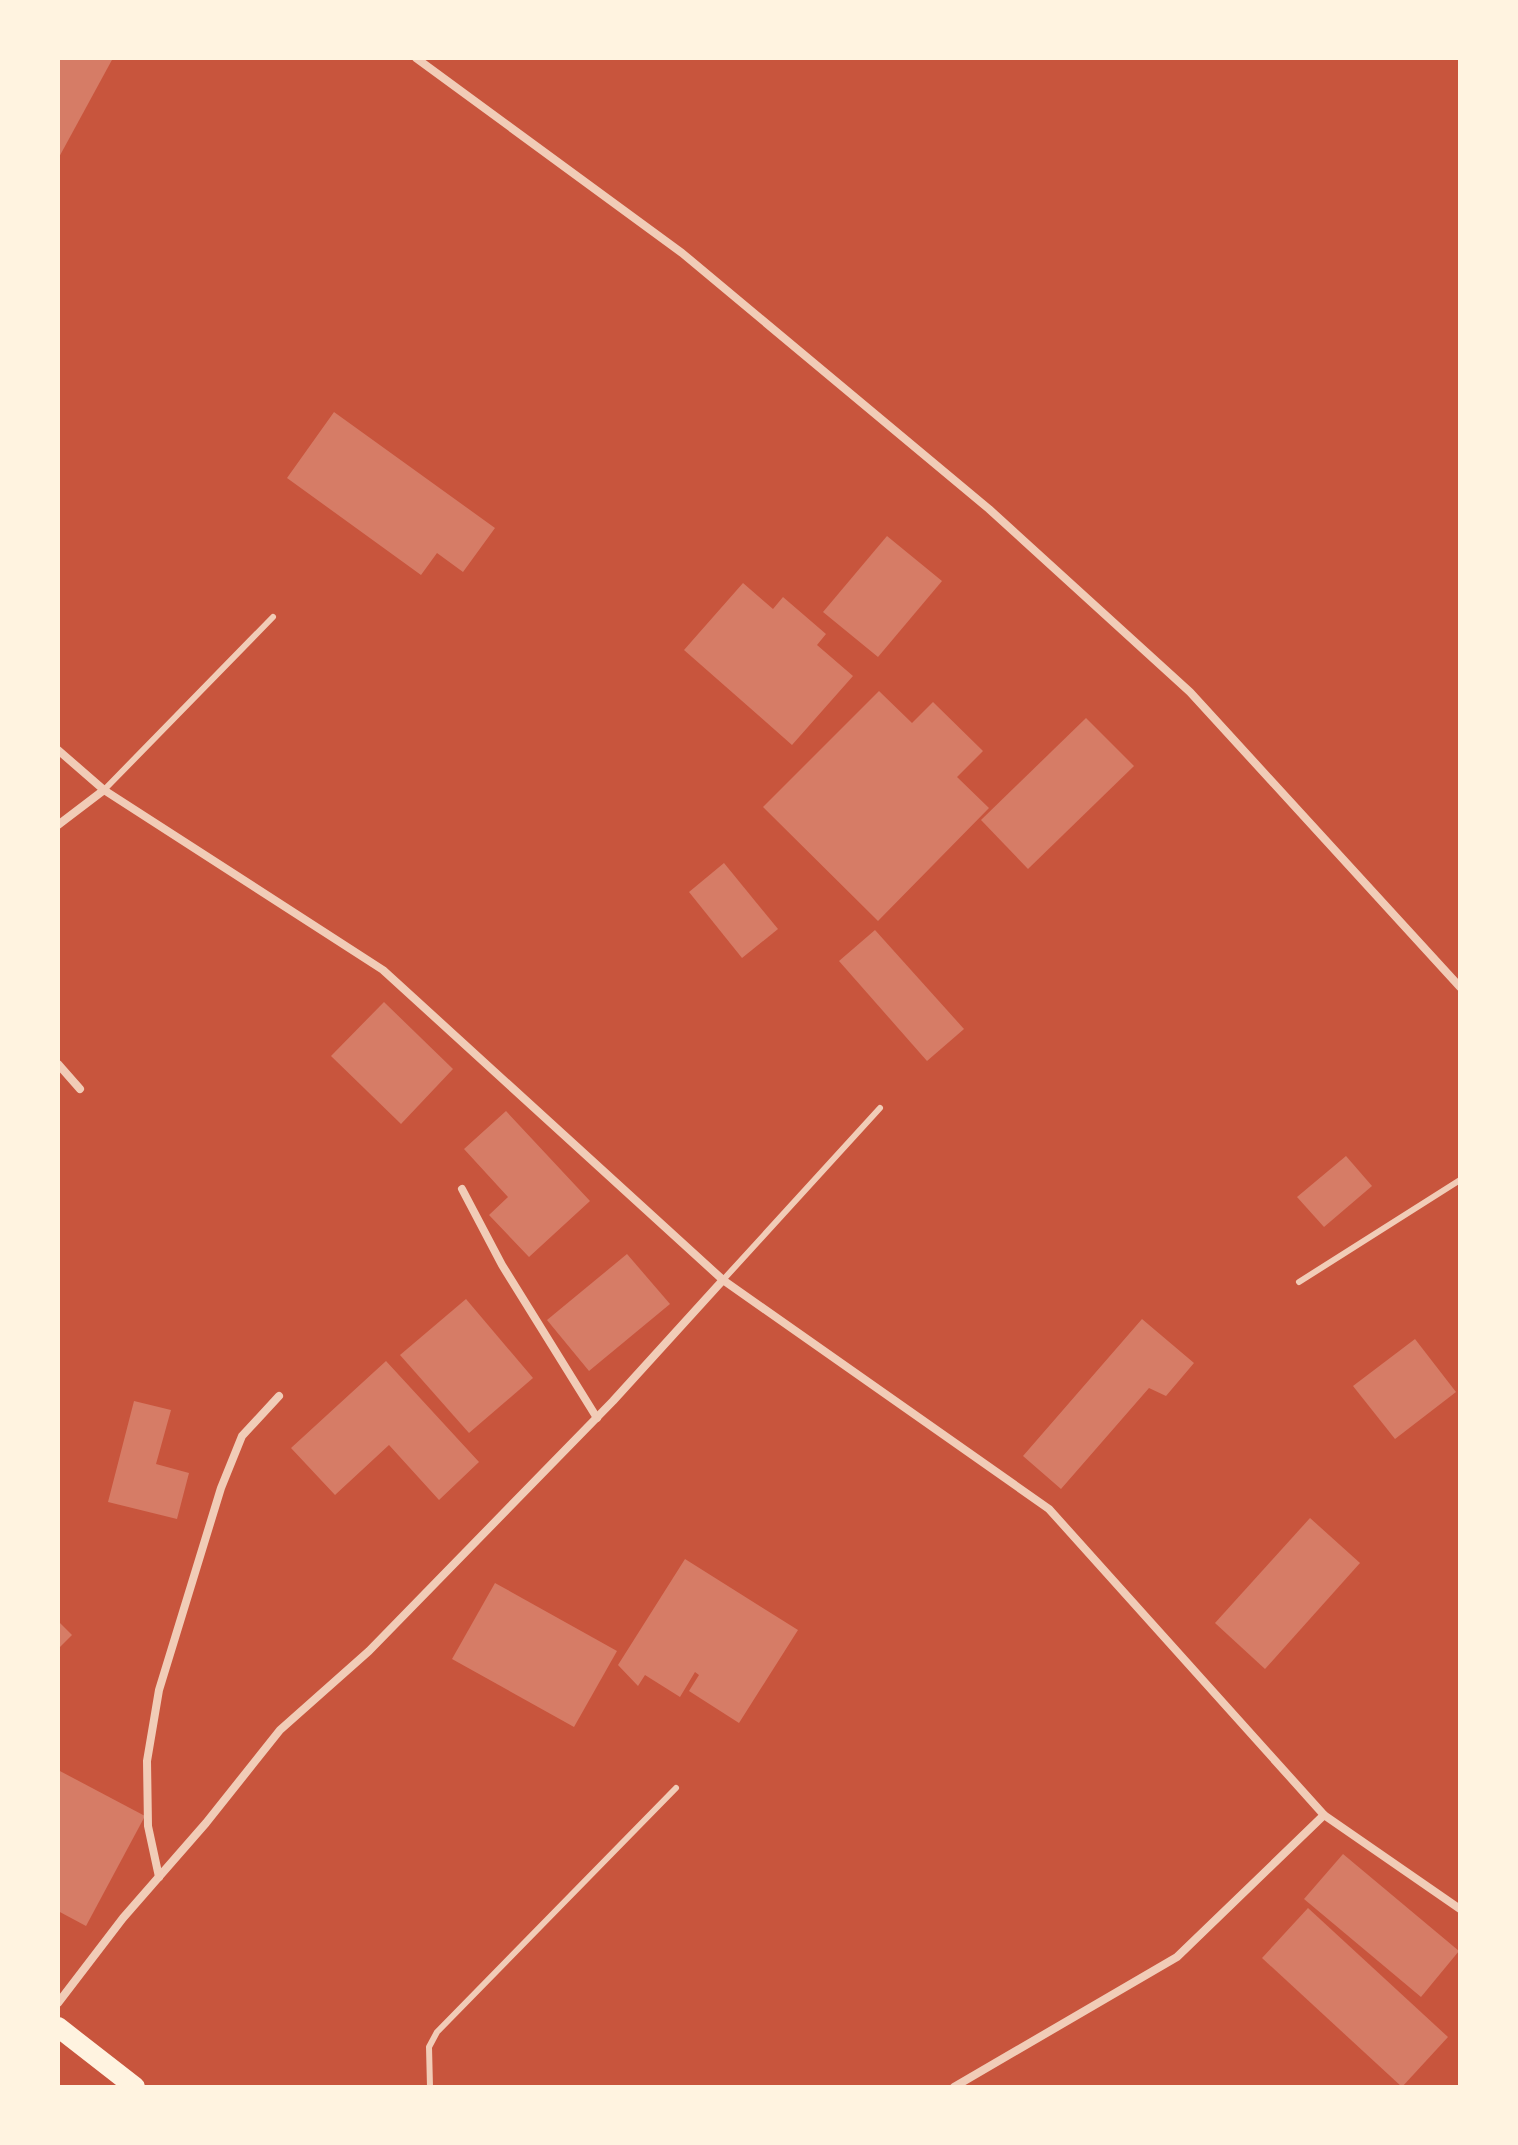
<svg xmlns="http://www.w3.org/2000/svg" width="1518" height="2145" font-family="Overpass,sans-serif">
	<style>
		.building { fill: #d67c66 }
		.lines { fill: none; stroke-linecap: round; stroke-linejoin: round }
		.service { stroke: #f1ccb7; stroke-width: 6 }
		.minor { stroke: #f1ccb7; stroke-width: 8 }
		.primary { stroke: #fff3e0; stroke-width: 20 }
	</style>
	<rect width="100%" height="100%" fill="#c8553d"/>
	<!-- building -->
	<g class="building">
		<path d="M58,58H113L58,159Z"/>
		<path d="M334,412L495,528L463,572L437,553L421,575L287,478Z"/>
		<path d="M887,536L942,581L878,657L823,612Z"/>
		<path d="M743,583L773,609L783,597L826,634L817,645L853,676L792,745L684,650Z"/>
		<path d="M879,691L912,723L933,702L983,751L957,777L989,808L878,921L763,807Z"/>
		<path d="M1086,718L1134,766L1028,869L981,820Z"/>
		<path d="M724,863L778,929L742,958L689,892Z"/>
		<path d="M875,930L964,1029L927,1061L839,961Z"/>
		<path d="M384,1002L453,1069L401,1124L331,1056Z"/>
		<path d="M506,1111L590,1201L529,1257L489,1215L508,1197L464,1149Z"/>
		<path d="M1346,1156L1372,1186L1324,1227L1297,1197Z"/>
		<path d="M627,1254L670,1304L589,1371L547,1320Z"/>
		<path d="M466,1299L533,1378L469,1433L400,1355Z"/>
		<path d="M1142,1319L1194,1363L1166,1396L1149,1388L1061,1489L1023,1456Z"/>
		<path d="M1415,1339L1456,1392L1395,1439L1353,1386Z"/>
		<path d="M386,1361L479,1462L439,1500L389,1445L335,1495L291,1448Z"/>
		<path d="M134,1401L171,1410L156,1464L189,1473L177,1519L108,1502Z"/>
		<path d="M1310,1518L1360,1563L1265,1669L1215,1623Z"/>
		<path d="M685,1559L798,1630L739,1723L689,1691L699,1675L695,1672L680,1697L645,1675L638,1686L618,1665Z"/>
		<path d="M495,1583L617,1651L574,1727L452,1659Z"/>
		<path d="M58,1621L72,1635L58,1649Z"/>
		<path d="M58,1770L145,1816L86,1926L58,1911Z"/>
		<path d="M1343,1854L1459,1951L1421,1997L1304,1899Z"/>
		<path d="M1308,1908L1448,2037L1402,2087L1262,1958Z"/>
	</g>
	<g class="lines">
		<!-- service -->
		<g class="service">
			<path d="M104,790L273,617"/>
			<path d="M723,1280L880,1108"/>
			<path d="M1299,1282L1460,1180"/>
			<path d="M430,2087L429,2047L437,2032L676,1788"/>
		</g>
		<!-- minor -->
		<g class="minor">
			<path d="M416,58L682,253L989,509L1190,692L1460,987"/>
			<path d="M58,750L104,790L383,970L723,1280L1049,1509L1324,1815L1460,1909"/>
			<path d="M58,825L104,790"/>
			<path d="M58,1064L80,1089"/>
			<path d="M462,1189L502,1265L597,1418"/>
			<path d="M159,1877L148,1826L147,1761L159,1690L221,1488L242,1436L279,1396"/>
			<path d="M58,2003L123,1918L206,1823L280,1730L369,1651L613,1401L723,1280"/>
			<path d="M954,2087L1177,1957L1324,1815"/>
		</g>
		<!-- primary -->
		<path class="primary" d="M58,2027L135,2087"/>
	</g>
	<!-- border -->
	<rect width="1518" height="2145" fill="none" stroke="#fff3e0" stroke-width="120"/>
</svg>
